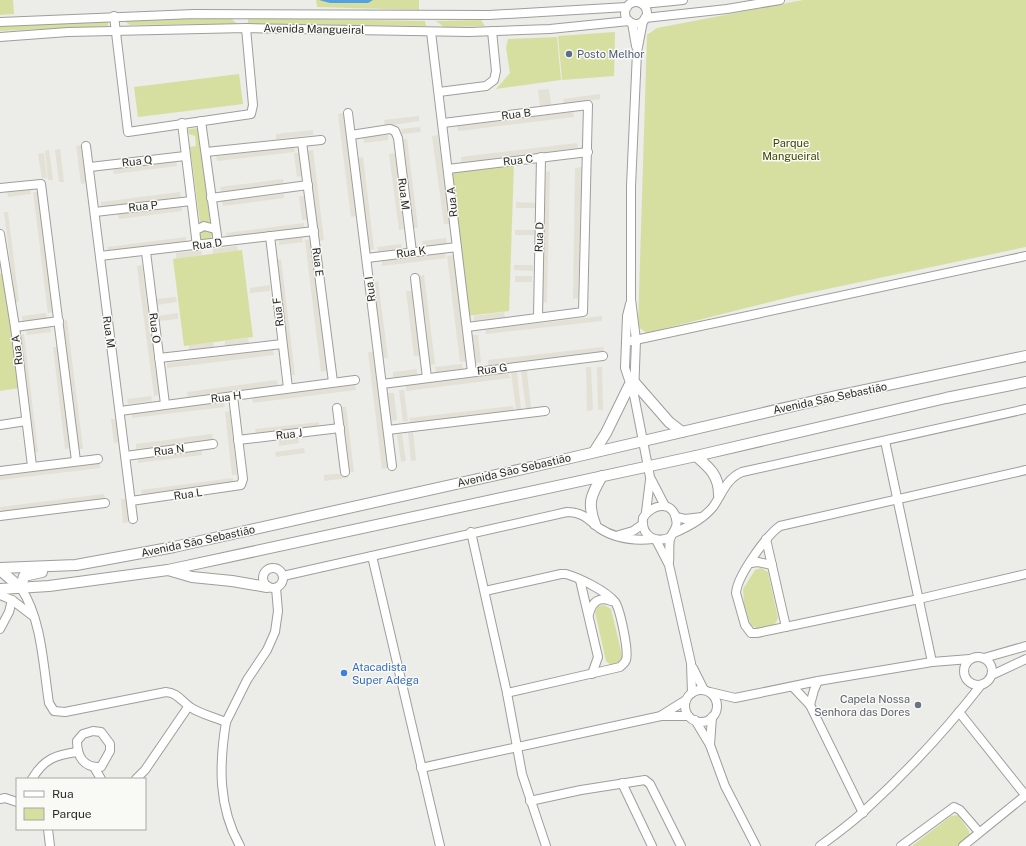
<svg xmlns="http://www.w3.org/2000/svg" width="1026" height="846" font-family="'Public Sans',sans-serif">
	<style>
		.built { fill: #e3e1d6 }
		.green { fill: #d6dfa0 }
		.water { fill: #56a2df }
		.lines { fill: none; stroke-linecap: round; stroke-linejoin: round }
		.minor-casing { stroke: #9e9e9b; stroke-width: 10 }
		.major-casing { stroke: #9e9e9b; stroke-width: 12 }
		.minor { stroke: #fff; stroke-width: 8 }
		.major { stroke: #fff; stroke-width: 10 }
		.service-dot { fill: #5c6f8a; stroke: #f9f9f6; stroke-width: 1.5 }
		.shop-dot { fill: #3f7fe0; stroke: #f9f9f6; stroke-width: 1.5 }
		.worship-dot { fill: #6b7280; stroke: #f9f9f6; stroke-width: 1.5 }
		.labels { text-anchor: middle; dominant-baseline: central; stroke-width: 3; stroke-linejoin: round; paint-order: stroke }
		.street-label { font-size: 11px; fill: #2b2b2a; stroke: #f9f9f6 }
		.service-label { font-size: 11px; fill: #4e5e75; stroke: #f9f9f6; text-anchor: start }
		.park-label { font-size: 11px; fill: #424800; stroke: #f9f9f6 }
		.shop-label { font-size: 11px; fill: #366cbe; stroke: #f9f9f6; text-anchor: start }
		.worship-label { font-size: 11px; fill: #5b616d; stroke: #f9f9f6; text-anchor: end }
	</style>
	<rect width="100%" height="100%" fill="#ecece8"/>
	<!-- built -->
	<g class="built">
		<path d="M549,89L551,105L540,106L538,90Z"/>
		<path d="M600,94V99L564,104L563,99Z"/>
		<path d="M573,112L574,117L458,131L457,126Z"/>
		<path d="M344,113L356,216L351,217L338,114Z"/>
		<path d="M419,116V121L385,126L384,120Z"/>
		<path d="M420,127L421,132L402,134L401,129Z"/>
		<path d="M313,130V135L276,139V134Z"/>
		<path d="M388,135V140L364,143L363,137Z"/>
		<path d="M438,135L450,224H444L432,136Z"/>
		<path d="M402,139H407L418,228H413Z"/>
		<path d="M577,143L578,148L461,163V157Z"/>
		<path d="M81,145L86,183L81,184L76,146Z"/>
		<path d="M294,147L295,152L217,161L216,156Z"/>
		<path d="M60,149L64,182H59L55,150Z"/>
		<path d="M49,150L53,180H48L45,151Z"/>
		<path d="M313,150L324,240L319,241L308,151Z"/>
		<path d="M44,153L47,178H42L38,154Z"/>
		<path d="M294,153H300L302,176L297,177Z"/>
		<path d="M395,153L404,229L399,230L389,154Z"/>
		<path d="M363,157L374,249L370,250L358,158Z"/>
		<path d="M176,161L177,166L114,174L113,169Z"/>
		<path d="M582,167L578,298L573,299L575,168Z"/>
		<path d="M550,171L547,302L542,303L546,172Z"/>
		<path d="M283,179L284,184L221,192L220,187Z"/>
		<path d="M31,190V194L8,197L7,192Z"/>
		<path d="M33,192H38L53,312L48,313Z"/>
		<path d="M180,192L181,197L101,207V202Z"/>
		<path d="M284,194V198L223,206L222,201Z"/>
		<path d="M299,196H305L308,220H302Z"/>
		<path d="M516,202L535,203V208H516Z"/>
		<path d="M182,206V211L119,219L118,214Z"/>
		<path d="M4,212H8L19,302H15Z"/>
		<path d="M304,223V228L227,238L226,233Z"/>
		<rect x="515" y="230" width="19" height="5"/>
		<path d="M186,237V242L108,252L107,247Z"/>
		<path d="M302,237L303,242L279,245V240Z"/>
		<path d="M446,238L447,244L423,247L422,241Z"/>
		<path d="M305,240H311L327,371L321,372Z"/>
		<path d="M401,244L402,249L378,252L377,247Z"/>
		<path d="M237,246L238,251L213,254V249Z"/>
		<path d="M201,250L202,255L176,259V253Z"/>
		<path d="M445,253L446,258L382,266V261Z"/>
		<path d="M453,255L467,361L460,362L447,256Z"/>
		<path d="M281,259L295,375H290L276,260Z"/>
		<path d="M142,265L159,395L154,396L137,266Z"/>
		<path d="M514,265H533V271L514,270Z"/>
		<path d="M424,275L435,364L430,365L419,276Z"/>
		<rect x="515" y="276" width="17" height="6"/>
		<path d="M378,281L388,358H383L374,282Z"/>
		<path d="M270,285V291L250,293V288Z"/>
		<path d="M406,291H412L420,356H414Z"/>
		<path d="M176,297L177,302L157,305L156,299Z"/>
		<path d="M504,312L505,318L474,321V316Z"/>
		<path d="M46,313L47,318L23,321L22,316Z"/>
		<path d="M178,313V319L159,321L158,316Z"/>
		<path d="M602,316V321L486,334L485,329Z"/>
		<path d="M67,320L83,449H79L63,321Z"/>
		<path d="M50,327L51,332L27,335L26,330Z"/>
		<path d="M24,334L38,452L34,453L20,335Z"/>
		<path d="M472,335H478L481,362L476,363Z"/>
		<path d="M248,338L249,343L225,346V341Z"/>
		<path d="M213,342L214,347L189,350V345Z"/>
		<path d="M53,347H58L70,448L65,449Z"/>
		<path d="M603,347L604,352L488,366V360Z"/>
		<path d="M273,350L274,355L167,368V363Z"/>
		<path d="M368,352H373L388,468L382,469Z"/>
		<path d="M462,364L463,369L436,373L435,367Z"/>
		<path d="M586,367H591L593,410L587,411Z"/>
		<path d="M597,367H602L603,410H598Z"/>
		<path d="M417,369V375L393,378V372Z"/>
		<path d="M521,371H527L531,408L526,409Z"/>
		<path d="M511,372H517L521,409L516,410Z"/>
		<path d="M509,373L510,378L406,391V385Z"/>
		<path d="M277,380L278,386L188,397L187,392Z"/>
		<path d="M355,385L356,390L253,403L252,398Z"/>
		<path d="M399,390H404L408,421L403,422Z"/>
		<path d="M388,393H394L397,420L392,421Z"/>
		<path d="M151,396L152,401L128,404L127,399Z"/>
		<path d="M224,402L225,407L132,418V413Z"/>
		<path d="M513,406L514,411L410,423L409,418Z"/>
		<path d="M342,407H346L354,472H350Z"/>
		<path d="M230,411L237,475H232L225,412Z"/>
		<path d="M111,419H116L118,442L114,443Z"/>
		<path d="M319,422V427L256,434L255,429Z"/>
		<path d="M413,432L416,460L411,461L408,433Z"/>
		<path d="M212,434L213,440L136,449V444Z"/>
		<path d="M402,434L406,461L401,462L397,435Z"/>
		<path d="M298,438L299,443L279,446V441Z"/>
		<path d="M304,448L305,453L276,457L275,452Z"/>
		<path d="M201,451L202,455L138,463V458Z"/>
		<path d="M100,463V468L0,480V475Z"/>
		<path d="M347,473L348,478L324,481V475Z"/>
		<path d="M233,478V483L142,494L141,490Z"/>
		<path d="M104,494L105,499L1,512L0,507Z"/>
		<path d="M121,499H126L128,522L123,523Z"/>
	</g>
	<!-- green -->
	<g class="green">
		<path d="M0,0H13L14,14L0,15Z"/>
		<path d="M316,0H419V10L317,7Z"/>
		<path d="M803,0H1026V247L794,296L647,333L638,327L647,35L657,28Z"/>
		<path d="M231,18L237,24L130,25L123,20Z"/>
		<path d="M248,18L425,21L426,26L248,24Z"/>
		<path d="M108,20V26L0,31V26Z"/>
		<path d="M481,20L485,26L444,27L436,21Z"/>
		<path d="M615,32L614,76L562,80L558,36Z"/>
		<path d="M557,37L561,80L496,89L510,73L506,48L508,39Z"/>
		<path d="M239,74L243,104L138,117L134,87Z"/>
		<path d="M198,128L210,222L200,223L190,147L196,146L195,136L189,134L188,131L189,129Z"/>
		<path d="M514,163L509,311L467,316L450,175L454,170Z"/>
		<circle cx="206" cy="235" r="6"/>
		<path d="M242,250L253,337L184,346L173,259Z"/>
		<path d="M0,273L6,278L19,388L0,391Z"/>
		<path d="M761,568L768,572L778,618L774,626L760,629L751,626L744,604L743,589L755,570Z"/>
		<path d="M604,605L611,609L622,655V660L617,664L611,665L606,661L595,612L598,606Z"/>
		<path d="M958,815L969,831L970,837L959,846H912L951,816Z"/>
	</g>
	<!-- water -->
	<path class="water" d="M319,0H373L368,3H330Z"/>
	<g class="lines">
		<defs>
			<g id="minor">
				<circle cx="636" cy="13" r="11"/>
				<path d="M643,4L683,0"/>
				<path d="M114,16L128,132L251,114L253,105L246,28"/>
				<path d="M645,18L727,9L780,0"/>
				<path d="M0,22L194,14L489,15L627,7"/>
				<path d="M632,23L636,46"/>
				<path d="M431,32L472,372"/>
				<path d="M0,37L68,32L246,28L469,32L550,29L629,21"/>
				<path d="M439,92L486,86L494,80L496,71L492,31"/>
				<path d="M348,113L392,466"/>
				<path d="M201,121L218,243"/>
				<path d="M182,123L197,246"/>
				<path d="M443,123L588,105L583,312L467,327"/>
				<path d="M351,135L390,129L395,131L398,138L412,252"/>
				<path d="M302,142L333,382"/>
				<path d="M86,146L133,519"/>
				<path d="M206,152L321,140"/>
				<path d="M90,167L185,156"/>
				<path d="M448,169L588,152"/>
				<path d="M0,188L41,184L76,461"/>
				<path d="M211,198L308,185"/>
				<path d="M95,212L191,201"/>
				<path d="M196,230L204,226L215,229"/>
				<path d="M0,234L15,327L32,466"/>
				<path d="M270,236L288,388"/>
				<path d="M146,252L165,404"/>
				<path d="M100,256L314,231"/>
				<path d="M367,258L457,247"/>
				<path d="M415,278L427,378"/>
				<path d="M630,304L627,316L625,368L634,395L650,477L665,506"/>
				<path d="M538,317L541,157"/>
				<path d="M15,327L59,321"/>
				<path d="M626,342L1026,256"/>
				<path d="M159,358L282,344"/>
				<path d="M382,384L603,356"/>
				<path d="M634,395L636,340L631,299V186L637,52L643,21"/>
				<path d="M337,408L345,472"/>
				<path d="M120,411L355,380"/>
				<path d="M0,425L26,421"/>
				<path d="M388,430L545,411"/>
				<path d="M238,440L340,428"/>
				<path d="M885,441L932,662"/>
				<path d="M126,456L213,444"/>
				<path d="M1026,470L780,526C767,535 737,576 736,593L745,625L751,633H757L919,599L1026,574"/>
				<path d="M0,471L98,459"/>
				<path d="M131,501L241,485L243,479L233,396"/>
				<path d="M646,512L650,480"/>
				<path d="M0,516L105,503"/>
				<path d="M676,517L685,519L702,517"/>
				<path d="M471,532L507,693L522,774L546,846"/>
				<path d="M674,533C688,527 703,519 713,507C722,494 726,479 742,472L1026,409"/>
				<path d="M619,535L633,531L643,524"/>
				<path d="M766,539L786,627"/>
				<path d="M656,540L669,565L691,663L692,693"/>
				<path d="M372,556L440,846"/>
				<path d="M669,562C670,555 668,542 671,536C674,530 678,527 676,519C673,500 651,504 643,518C641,536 655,544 671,537"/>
				<path d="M751,563L758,562L772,565"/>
				<circle cx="273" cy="578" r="10"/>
				<path d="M283,576L567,512C582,512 588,519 599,528C614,538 634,541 653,539"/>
				<path d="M580,580L598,657L592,674"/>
				<path d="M21,588C42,620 43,665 49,703L54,711L65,712L166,692C178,693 181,701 190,707C200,714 214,717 226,722C219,765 218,807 240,846"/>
				<path d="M485,591L561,574H566C580,578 606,591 615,602C620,609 629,651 626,660C625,663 622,665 620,667L507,693"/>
				<path d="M0,595L12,600L33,616"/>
				<path d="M589,614C592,602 599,596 611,601"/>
				<path d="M0,629L9,612L12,600"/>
				<circle cx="978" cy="671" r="14"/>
				<path d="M984,658L1026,646"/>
				<path d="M693,668L704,690"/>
				<path d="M992,675L1026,659"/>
				<path d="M793,687L810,705L863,813"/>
				<circle cx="701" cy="706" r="16"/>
				<path d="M710,692L735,698L818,681L932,662L970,659"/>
				<path d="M810,705L814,690L818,681"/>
				<path d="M959,712L1026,796"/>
				<path d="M662,715L686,700"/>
				<path d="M695,720L710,745L725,786L756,846"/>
				<path d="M226,722L247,680L267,650L275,632L278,611L276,588"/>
				<path d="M93,731L101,732L110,744V751L101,767C84,768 77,757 77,741L83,734Z"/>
				<path d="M710,745L712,717"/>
				<path d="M94,767L101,779"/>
				<path d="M421,768L661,716H688"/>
				<path d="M32,779C44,759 55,755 77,752"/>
				<path d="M136,779L145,770L188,707"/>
				<path d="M622,783L652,846"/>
				<path d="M0,799L5,798L17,802"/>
				<path d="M530,801L581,790L645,780L650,784L681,846"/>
				<path d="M48,829L50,846"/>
				<path d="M820,846C835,835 850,824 863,812C906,773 946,730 981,685"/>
				<path d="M901,846L954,807L960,810L979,832"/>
				<path d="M963,846L1026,795"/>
			</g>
			<g id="major">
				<path d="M635,383L669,422L682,432"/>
				<path d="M594,452L606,433L629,386"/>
				<path d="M696,456C710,468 719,476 719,495"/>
				<path d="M595,524C587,503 591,495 602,476"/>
				<path d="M0,568L76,565L174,547L536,466L836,396L1026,356"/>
				<path d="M0,570L21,588"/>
				<path d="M168,570L192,577L232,581L267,587"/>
				<path d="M21,588L24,576L42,572"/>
				<path d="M0,589L49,586L168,570L696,456L946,398L1026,382"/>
			</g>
		</defs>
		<!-- minor casing -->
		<use href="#minor" class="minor-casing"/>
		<!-- major casing -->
		<use href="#major" class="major-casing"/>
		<!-- minor -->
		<use href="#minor" class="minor"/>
		<!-- major -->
		<use href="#major" class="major"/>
	</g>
	<!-- markers -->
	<circle class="service-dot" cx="569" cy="54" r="4"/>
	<circle class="shop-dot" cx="344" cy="673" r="4"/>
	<circle class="worship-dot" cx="918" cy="705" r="4"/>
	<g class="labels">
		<!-- street labels -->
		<g class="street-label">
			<text transform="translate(314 29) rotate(1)">Avenida Mangueiral</text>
			<text transform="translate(516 114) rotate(-7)">Rua B</text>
			<text transform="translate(518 160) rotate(-7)">Rua C</text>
			<text transform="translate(137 161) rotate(-7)">Rua Q</text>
			<text transform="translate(404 194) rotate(83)">Rua M</text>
			<text transform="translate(452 202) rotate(-96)">Rua A</text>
			<text transform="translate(143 206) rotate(-6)">Rua P</text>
			<text transform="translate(539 237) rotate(-88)">Rua D</text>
			<text transform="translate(207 244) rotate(-8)">Rua D</text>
			<text transform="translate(411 252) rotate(-8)">Rua K</text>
			<text transform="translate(318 262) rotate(83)">Rua E</text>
			<text transform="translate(370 289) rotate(-97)">Rua I</text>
			<text transform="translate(278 312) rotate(-97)">Rua F</text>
			<text transform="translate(155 328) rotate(83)">Rua O</text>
			<text transform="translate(109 332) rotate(82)">Rua M</text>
			<text transform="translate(17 350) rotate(-97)">Rua A</text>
			<text transform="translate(492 369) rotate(-8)">Rua G</text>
			<text transform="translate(226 397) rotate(-7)">Rua H</text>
			<text transform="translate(830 398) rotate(-12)">Avenida São Sebastião</text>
			<text transform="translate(289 434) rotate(-7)">Rua J</text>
			<text transform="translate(169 450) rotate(-7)">Rua N</text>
			<text transform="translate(514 470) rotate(-13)">Avenida São Sebastião</text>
			<text transform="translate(188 494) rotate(-8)">Rua L</text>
			<text transform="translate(198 541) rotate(-12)">Avenida São Sebastião</text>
		</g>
		<!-- service labels -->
		<g class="service-label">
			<text x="577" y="54">Posto Melhor</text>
		</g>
		<!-- park labels -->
		<g class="park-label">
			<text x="791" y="143">Parque<tspan x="791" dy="13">Mangueiral</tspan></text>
		</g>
		<!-- shop labels -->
		<g class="shop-label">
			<text x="352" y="667">Atacadista<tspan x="352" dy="13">Super Adega</tspan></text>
		</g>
		<!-- worship labels -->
		<g class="worship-label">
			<text x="910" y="699">Capela Nossa<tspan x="910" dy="13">Senhora das Dores</tspan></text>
		</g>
	</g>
	<!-- legend -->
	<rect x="16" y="778" width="130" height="52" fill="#f9f9f6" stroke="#a7a7a4"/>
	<rect x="24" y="791" width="20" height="6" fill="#ffffff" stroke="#a7a7a4"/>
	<text x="52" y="798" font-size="12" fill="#2b2b2a">Rua</text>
	<rect x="24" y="808" width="20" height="12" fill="#d6dfa0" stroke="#a7a7a4"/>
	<text x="52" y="818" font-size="12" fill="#2b2b2a">Parque</text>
</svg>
